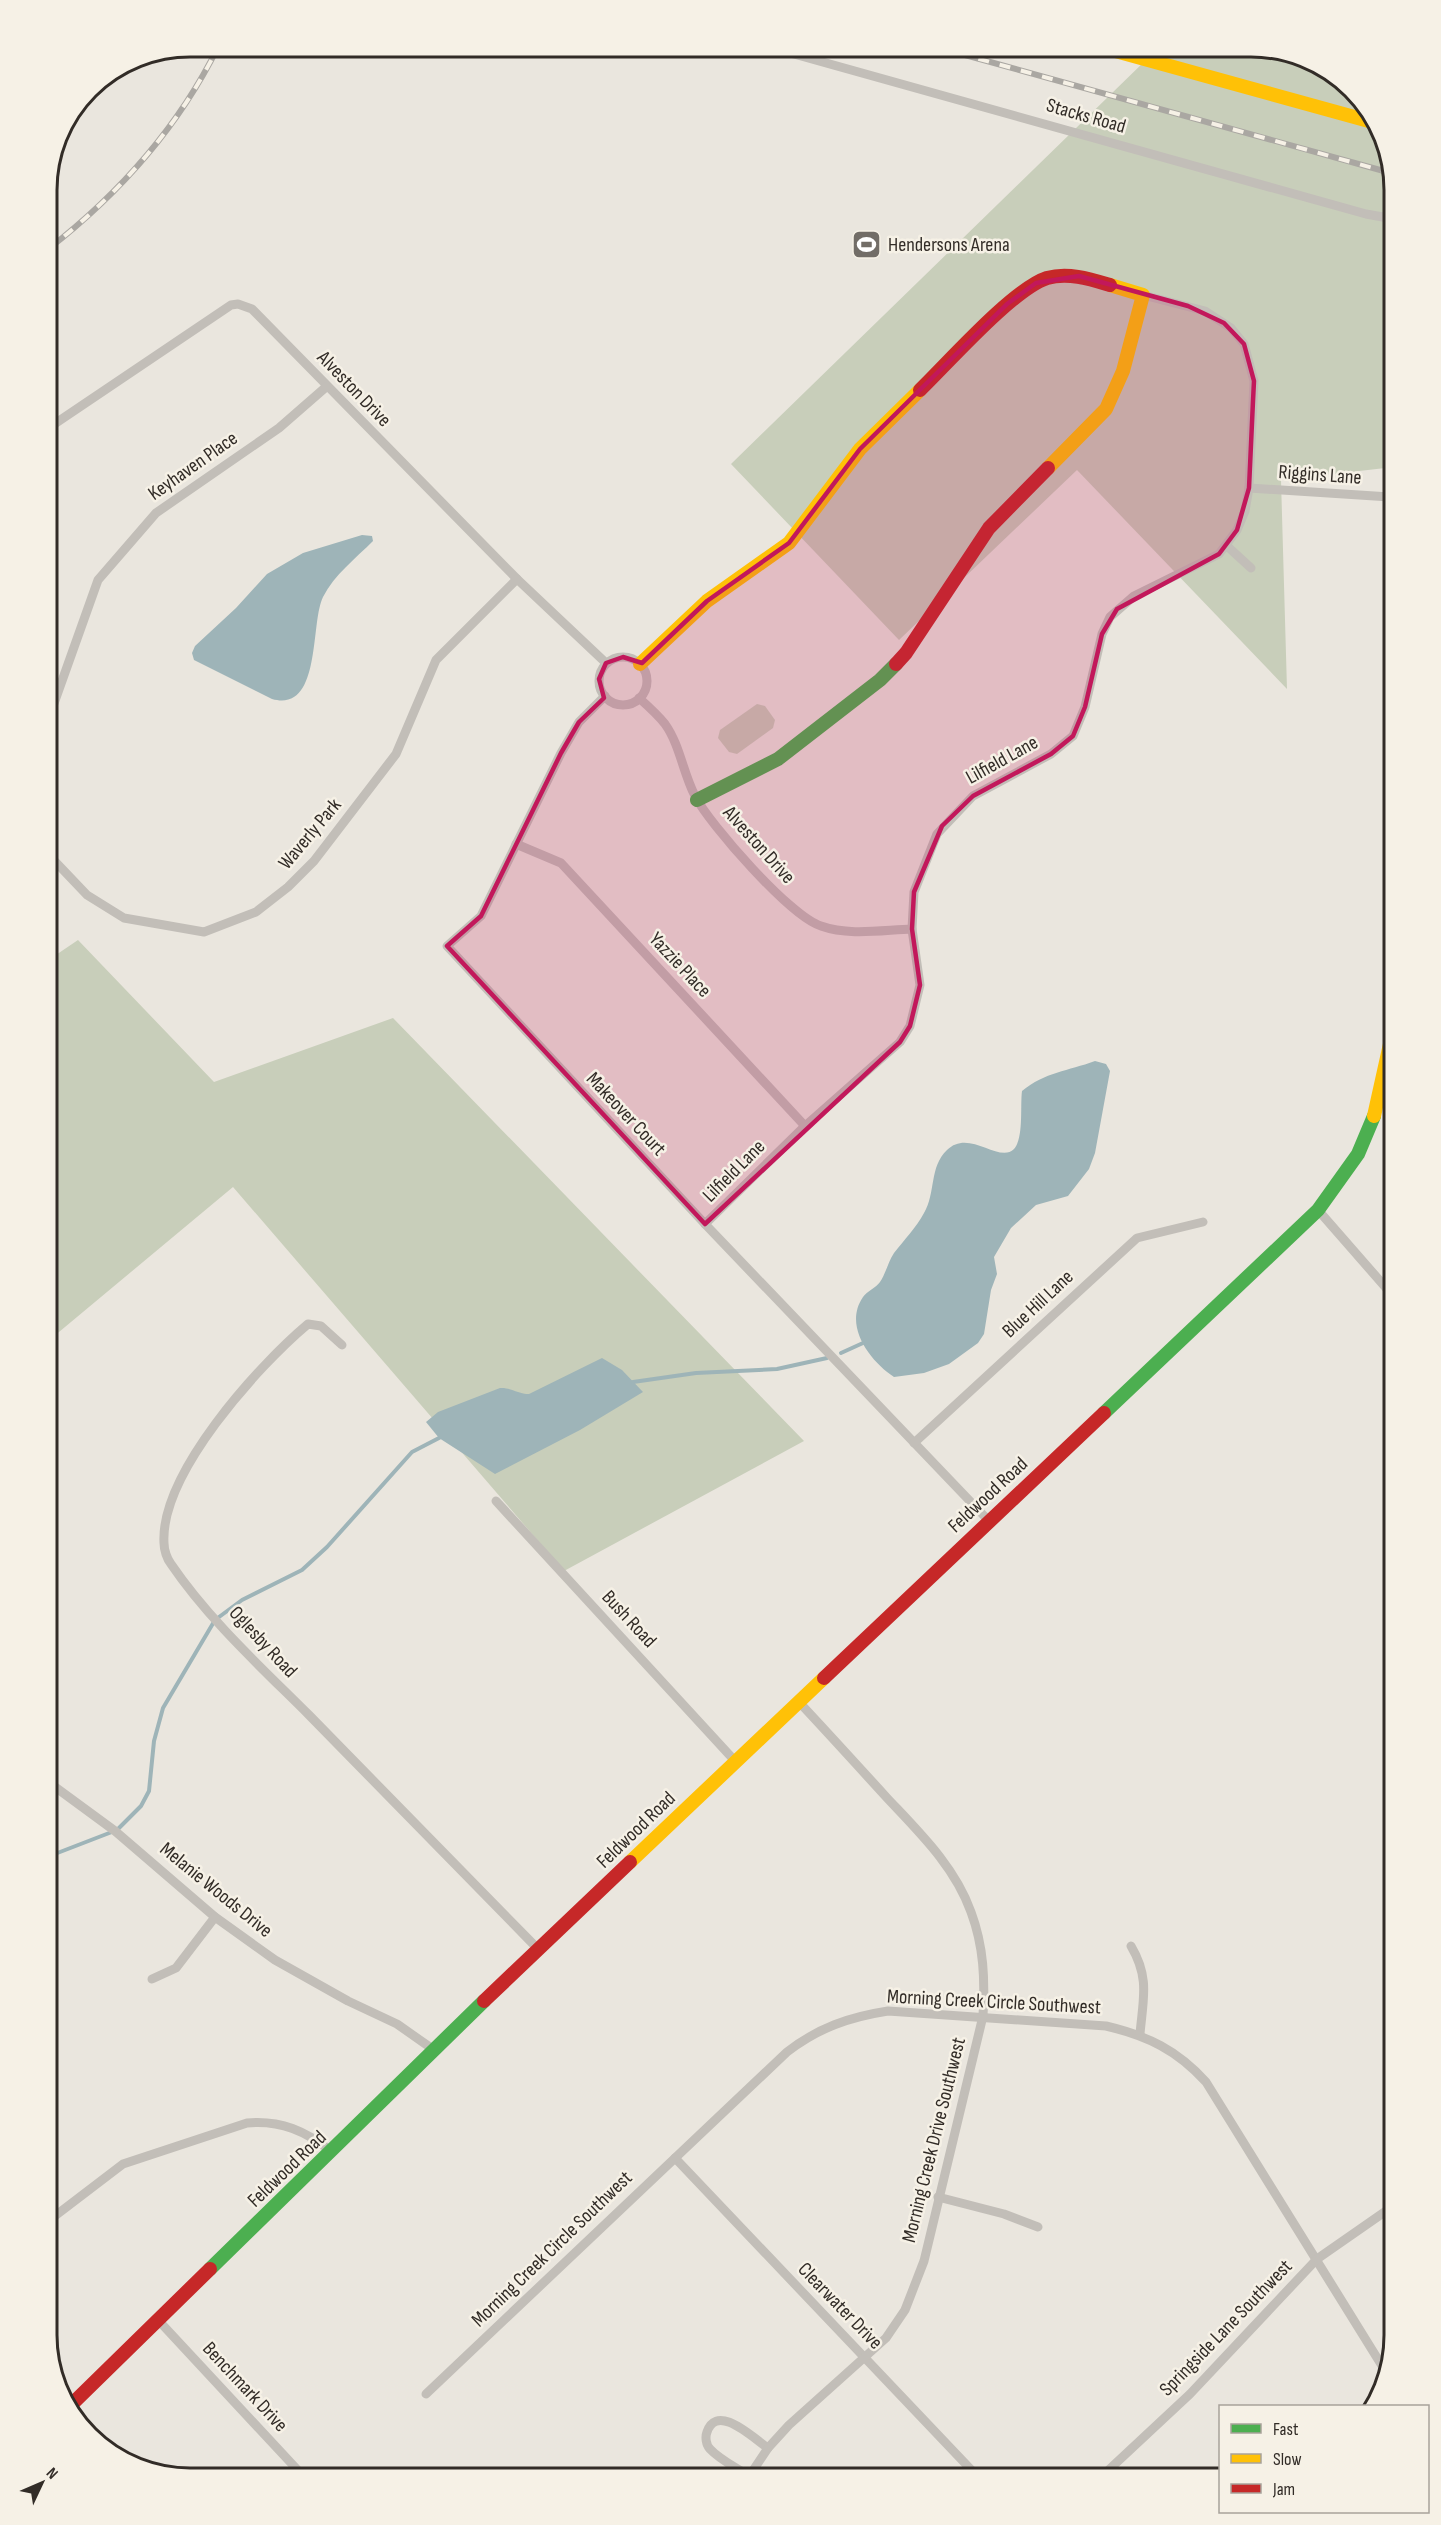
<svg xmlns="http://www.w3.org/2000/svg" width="1441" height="2525" font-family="'Sofia Sans Condensed',sans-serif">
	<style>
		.green { fill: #c8ceba }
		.water { fill: #9eb4b8 }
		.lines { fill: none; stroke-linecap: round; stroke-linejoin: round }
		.stream { stroke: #9eb4b8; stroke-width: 4 }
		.street { stroke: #c2beb8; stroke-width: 9 }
		.fast { stroke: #4caf50; stroke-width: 14 }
		.slow { stroke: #ffc107; stroke-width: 14 }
		.jam { stroke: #c62828; stroke-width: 14 }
		.rail-casing { stroke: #aaa7a2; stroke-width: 6 }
		.rail { stroke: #f6f1e6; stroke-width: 4; stroke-dasharray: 11; stroke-linecap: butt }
		.marked { fill: #c2185b; fill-opacity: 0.2; stroke: #c2185b; stroke-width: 4.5; stroke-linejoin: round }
		.labels { text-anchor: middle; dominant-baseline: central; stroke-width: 5; stroke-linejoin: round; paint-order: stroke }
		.street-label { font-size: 20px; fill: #322c27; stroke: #f6f1e6 }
		.poi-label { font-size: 20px; fill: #322c27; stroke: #f6f1e6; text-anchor: start }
		.rim { fill: none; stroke: #322c27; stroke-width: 3 }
	</style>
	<rect width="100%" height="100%" fill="#eae6de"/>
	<!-- green -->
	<g class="green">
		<path d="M1154,47H1261L1331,71L1380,127L1394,190V467L1281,480L1287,689L1077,470L899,640L731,464L1148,58Z"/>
		<path d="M757,704L765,706L775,720L773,728L737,754L729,752L718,738L720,730Z"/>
		<path d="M78,940L214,1082L393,1018L804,1441L564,1571L233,1187L47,1342V961Z"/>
	</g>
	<!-- water -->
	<g class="water">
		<path d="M362,535L372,536L373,541C356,558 334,575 323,597C310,623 322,713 272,699L194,660L192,653L195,646L236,608L267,574L303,553Z"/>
		<path d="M1095,1061L1106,1064L1110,1071L1095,1153L1089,1169L1068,1196L1036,1205L1011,1228L994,1257L997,1274L991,1290L984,1334L978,1343L949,1364L924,1373L894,1377C870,1361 843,1326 863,1297C867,1291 876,1288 880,1282C886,1273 888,1262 894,1253C904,1240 916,1228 924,1213C936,1193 929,1167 947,1150C969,1128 999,1164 1014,1149C1024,1138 1020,1106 1022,1091C1045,1072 1068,1071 1095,1061Z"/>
		<path d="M602,1358L622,1370L643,1392L580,1430L495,1474L439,1438L426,1422L438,1412L500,1388C510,1387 518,1394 529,1394Z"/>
	</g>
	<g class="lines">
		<!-- stream -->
		<g class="stream">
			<path d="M841,1353L863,1343"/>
			<path d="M633,1382L696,1373L777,1369L827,1358"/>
			<path d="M47,1857L117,1830L141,1806L149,1791L154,1741L163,1708L215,1620L242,1600L302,1570L327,1547L412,1452L439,1438"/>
		</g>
		<!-- street -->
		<g class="street">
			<path d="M769,47L1366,214L1394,219"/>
			<path d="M47,429L231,305L238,304L252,309L517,579L606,663"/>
			<path d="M1249,488L1390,497"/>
			<path d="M1227,546L1251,568"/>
			<circle cx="623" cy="681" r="24"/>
			<path d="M605,696L579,722L561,753L481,916L447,946L705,1224L989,1521"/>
			<path d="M639,698C648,706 658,715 665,724C680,745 683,773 695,796C710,825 791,917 821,926C849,936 882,930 912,929"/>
			<path d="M47,723L98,580L156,513L279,428L326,387"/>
			<path d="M516,844L561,863L805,1126"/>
			<path d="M47,853L87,895L124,918L204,932L256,912L288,887L314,861L396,754L436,660L517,579"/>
			<path d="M1318,1210L1394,1297"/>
			<path d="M705,1224L805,1126L900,1042L910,1026L920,985L912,929L914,892L937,834L973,796L1051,754L1073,736L1085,707L1102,634L1110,617L1134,596L1219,554L1237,530L1245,511L1249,488L1254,381L1244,344L1231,328L1205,311L1143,295"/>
			<path d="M342,1345L321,1326L308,1324C258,1366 160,1474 164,1543C164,1550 167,1559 171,1564C209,1620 262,1668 309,1715C385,1793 461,1871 538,1949"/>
			<path d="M914,1443L1137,1238L1203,1222"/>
			<path d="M496,1501L735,1761"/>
			<path d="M47,1781L115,1831L215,1917L275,1960L348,2001L397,2024L434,2050"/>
			<path d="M1131,1946C1150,1978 1143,1999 1140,2034"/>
			<path d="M152,1979L176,1968L215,1917"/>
			<path d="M675,2158L979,2478"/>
			<path d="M938,2197L1004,2214L1038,2227"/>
			<path d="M47,2222L123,2164L247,2123C281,2120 306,2131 332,2152"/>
			<path d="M159,2321L305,2478"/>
			<path d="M426,2394L787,2052C818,2028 849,2017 888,2011L1106,2026C1148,2036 1177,2050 1206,2082L1384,2369"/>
			<path d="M749,2476C737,2468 720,2460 710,2449C706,2445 705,2437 707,2432C717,2402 754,2439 768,2448"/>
			<path d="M748,2478L768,2448L789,2425L886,2338L905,2310L924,2261L983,2016C985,1980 984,1947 971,1912C955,1867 920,1833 888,1799C858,1766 828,1733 798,1701"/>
			<path d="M1100,2478L1190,2394L1317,2259L1386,2211"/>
		</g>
		<!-- fast -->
		<g class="fast">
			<path d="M697,800L778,759L880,680L896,664"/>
			<path d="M1104,1413L1318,1210L1358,1154L1374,1116"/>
			<path d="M210,2269L484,2001"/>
		</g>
		<!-- slow -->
		<g class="slow">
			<path d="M1101,47L1376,123"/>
			<path d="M1048,468L1106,409L1123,371L1143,295L1110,285"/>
			<path d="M640,664L707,601L789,543L860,449L920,390"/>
			<path d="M1374,1116L1390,1044V766"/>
			<path d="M630,1862L824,1678"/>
		</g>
		<!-- jam -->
		<g class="jam">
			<path d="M920,390C948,363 1013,289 1047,278C1068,272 1090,279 1110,285"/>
			<path d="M896,664L906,653L989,528L1048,468"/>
			<path d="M1390,766V463L1394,370"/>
			<path d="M824,1678L1104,1413"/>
			<path d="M484,2001L630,1862"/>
			<path d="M69,2407L210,2269"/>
		</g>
		<defs>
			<g id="rail">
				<path d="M936,47L1391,173"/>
				<path d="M47,250C118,195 178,128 218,47"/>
			</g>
		</defs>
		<!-- rail casing -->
		<use href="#rail" class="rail-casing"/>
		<!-- rail -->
		<use href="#rail" class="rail"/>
	</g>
	<!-- marked area -->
	<path class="marked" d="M1079,276L1188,306L1224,323L1244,344L1254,381L1253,401L1249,488L1237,530L1219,554L1117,609L1102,634L1085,707L1073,736L1051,754L973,796L942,826L914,892L912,929L920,985L910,1026L900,1042L705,1224L447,946L481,916L561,753L579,722L604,698L599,679L606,663L623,657L642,663L707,601L789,543L860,449L1007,304L1036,283Z"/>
	<!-- icons -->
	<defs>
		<symbol id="stadium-square" viewBox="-11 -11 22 22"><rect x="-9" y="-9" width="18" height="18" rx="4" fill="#726d67" stroke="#f6f1e6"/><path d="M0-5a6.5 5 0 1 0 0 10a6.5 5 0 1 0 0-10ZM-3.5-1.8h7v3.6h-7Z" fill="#fff"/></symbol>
	</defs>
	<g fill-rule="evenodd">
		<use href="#stadium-square" x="850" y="228" width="33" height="33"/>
	</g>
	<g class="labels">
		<!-- street labels -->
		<g class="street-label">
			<text transform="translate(1086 116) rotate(16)">Stacks Road</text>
			<text transform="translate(354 389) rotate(46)">Alveston Drive</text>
			<text transform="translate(193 466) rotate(-35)">Keyhaven Place</text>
			<text transform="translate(1320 475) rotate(4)">Riggins Lane</text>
			<text transform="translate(1002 760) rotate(-29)">Lilfield Lane</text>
			<text transform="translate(310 834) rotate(-50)">Waverly Park</text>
			<text transform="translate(759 845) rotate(48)">Alveston Drive</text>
			<text transform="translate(680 965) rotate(47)">Yazzie Place</text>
			<text transform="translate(626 1114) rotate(47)">Makeover Court</text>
			<text transform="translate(734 1171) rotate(-45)">Lilfield Lane</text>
			<text transform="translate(1038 1304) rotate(-43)">Blue Hill Lane</text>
			<text transform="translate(988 1495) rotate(-43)">Feldwood Road</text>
			<text transform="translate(629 1619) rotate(47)">Bush Road</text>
			<text transform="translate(263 1642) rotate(47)">Oglesby Road</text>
			<text transform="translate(636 1830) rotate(-44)">Feldwood Road</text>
			<text transform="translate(216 1890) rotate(39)">Melanie Woods Drive</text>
			<text transform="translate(994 2002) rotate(3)">Morning Creek Circle Southwest</text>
			<text transform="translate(934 2140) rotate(-76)">Morning Creek Drive Southwest</text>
			<text transform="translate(287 2169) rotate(-44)">Feldwood Road</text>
			<text transform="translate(552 2249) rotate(-44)">Morning Creek Circle Southwest</text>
			<text transform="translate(840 2306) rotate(46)">Clearwater Drive</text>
			<text transform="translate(1226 2328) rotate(-46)">Springside Lane Southwest</text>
			<text transform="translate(245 2387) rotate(47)">Benchmark Drive</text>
		</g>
		<!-- poi labels -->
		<g class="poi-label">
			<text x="888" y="245">Hendersons Arena</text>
		</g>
	</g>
	<!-- crop -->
	<path d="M0 0H1441V2525H0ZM190 57H1251A133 133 0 0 1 1384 190V2335A133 133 0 0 1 1251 2468H190A133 133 0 0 1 57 2335V190A133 133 0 0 1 190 57Z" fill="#f6f1e6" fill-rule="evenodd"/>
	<path class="rim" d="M190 57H1251A133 133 0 0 1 1384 190V2335A133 133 0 0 1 1251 2468H190A133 133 0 0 1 57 2335V190A133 133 0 0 1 190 57Z"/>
	<!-- legend -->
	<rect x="1219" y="2405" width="210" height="108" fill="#f6f1e6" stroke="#a8a29a" stroke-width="1.5"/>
	<rect x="1231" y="2424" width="30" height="9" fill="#4caf50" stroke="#a8a29a" stroke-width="1.5"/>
	<text x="1273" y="2435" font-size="18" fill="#322c27">Fast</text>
	<rect x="1231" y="2454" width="30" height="9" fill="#ffc107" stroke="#a8a29a" stroke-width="1.5"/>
	<text x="1273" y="2465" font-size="18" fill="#322c27">Slow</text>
	<rect x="1231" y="2484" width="30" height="9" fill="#c62828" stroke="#a8a29a" stroke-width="1.5"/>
	<text x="1273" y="2495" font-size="18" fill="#322c27">Jam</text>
	<!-- north arrow -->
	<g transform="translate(42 2483) rotate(46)" stroke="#f6f1e6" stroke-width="4.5" paint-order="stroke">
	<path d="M0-4.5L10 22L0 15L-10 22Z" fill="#322c27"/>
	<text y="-9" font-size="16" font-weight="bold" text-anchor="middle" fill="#322c27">N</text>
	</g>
</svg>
